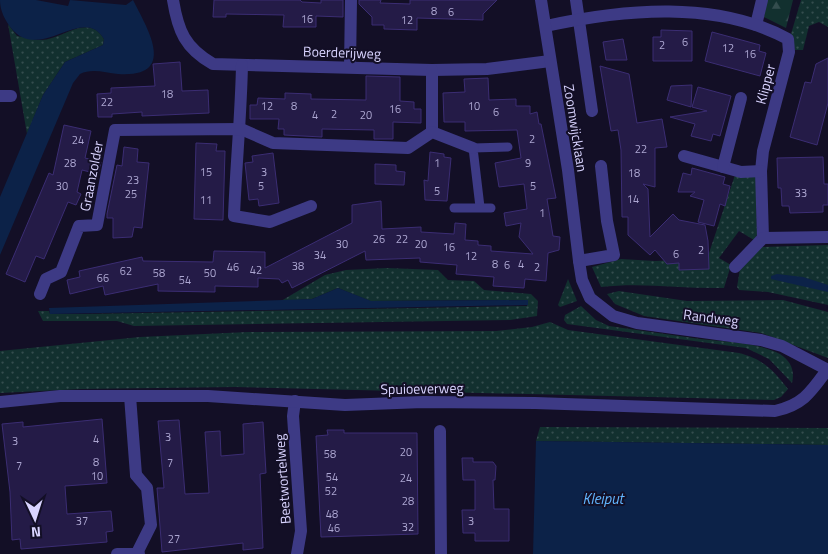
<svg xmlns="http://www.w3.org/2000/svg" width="828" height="554" font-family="'Titillium Web',sans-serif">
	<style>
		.green { fill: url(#green-dots) }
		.forest { fill: url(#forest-firs) }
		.water { fill: #0c2248 }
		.building { fill: #241b47; stroke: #3b2d73 }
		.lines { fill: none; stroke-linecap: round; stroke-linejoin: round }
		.service { stroke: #3d3a85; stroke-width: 9 }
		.pedestrian { stroke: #3d3a85; stroke-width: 12 }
		.minor { stroke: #3d3a85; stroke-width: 12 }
		.tertiary { stroke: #3d3a85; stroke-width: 12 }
		.labels { text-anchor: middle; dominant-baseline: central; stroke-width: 4; stroke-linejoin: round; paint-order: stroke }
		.number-label { font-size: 11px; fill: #aca6d1 }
		.street-label { font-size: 14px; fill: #d9d4ff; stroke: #130f26 }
		.water-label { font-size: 15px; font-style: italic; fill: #62b6ff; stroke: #130f26 }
	</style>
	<defs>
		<pattern id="green-dots" width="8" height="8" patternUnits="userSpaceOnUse" patternTransform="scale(1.25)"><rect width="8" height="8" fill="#12302f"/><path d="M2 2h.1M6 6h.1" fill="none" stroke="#344d4e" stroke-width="1.8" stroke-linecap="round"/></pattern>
		<pattern id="forest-firs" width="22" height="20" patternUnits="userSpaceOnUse" patternTransform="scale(1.25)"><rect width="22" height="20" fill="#12302f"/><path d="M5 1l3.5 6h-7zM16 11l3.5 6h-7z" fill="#344d4e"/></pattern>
	</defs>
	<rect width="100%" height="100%" fill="#130f26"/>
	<!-- green -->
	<g class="green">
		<path d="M801,0H828V27L819,22L809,26L803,50H795L791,34Z"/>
		<path d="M8,24L17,36C25,37 33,40 41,40C62,40 88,12 104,39L103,45L65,62L43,95L27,134Z"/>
		<path d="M736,172L756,177L757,235L754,240L739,231L719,258L731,265L724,288C683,289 642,282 601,287L592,267L621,259L655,261L707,259Z"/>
		<path d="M828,245V305L768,292L739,290L737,287L740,269L760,247Z"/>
		<path d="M387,268L438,270L448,280L474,281L484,290L531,294L538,301L537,316L510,320L134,326L117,321H43L38,311H49L50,314H84L527,306V300L370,301L338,288L312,299L281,301L325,275L346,270Z"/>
		<path d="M568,279L577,301L560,307L558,305Z"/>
		<path d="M619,291L687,301L783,300L828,312V358L761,333L644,316L615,304L607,294Z"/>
		<path d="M581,306L596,320L609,326C639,330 670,335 700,339C725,342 757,342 780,354C791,361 795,371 792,383L769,359L746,348L567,324L564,320L565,315Z"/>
		<path d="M550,322L568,330L739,353C763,359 773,370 788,389L781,397L774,400L235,387L81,389L0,393V351L140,337L248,332L496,331L532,327Z"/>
		<path d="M540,427L828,428V445L536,441Z"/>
	</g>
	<!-- forest -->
	<path class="forest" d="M767,0H793L786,28L764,17Z"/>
	<!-- water -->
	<g class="water">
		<path d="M0,0H36L68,6L70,0L126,5L133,0C147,28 179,78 118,74C106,73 92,68 80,74L73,83L0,255V197L43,95L65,62L103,45L104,39C83,3 40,64 11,28C5,20 0,11 0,0Z"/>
		<path d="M777,274L803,277L828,285V292L771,279V276Z"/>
		<path d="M338,288L371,301L528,300V305L50,314L49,308L312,299Z"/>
		<path d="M536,441L828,445V554H533Z"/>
	</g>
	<!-- building -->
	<g class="building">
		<path d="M214,0H300L302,2L321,3V0H343V17L316,16V27H283L284,15L226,14V17H213Z"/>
		<path d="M359,0H381L380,3L410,4V0H497L483,14V20L417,18V30L384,29V25H372V17L359,4Z"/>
		<path d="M661,30L692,31V61H653V37H661Z"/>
		<path d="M712,32L760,45L759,51L766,53L760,76L705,61Z"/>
		<path d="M623,39L627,60H606L603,42Z"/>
		<path d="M828,58V103L817,145L790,137L805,82L811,83L816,64Z"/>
		<path d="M180,62L182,91L208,90L209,113L142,116V112L112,114V117H98L97,94L111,93V88L155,86L153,64Z"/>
		<path d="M600,66L629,74L637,123L662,119L667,147L655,148V187L643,184L648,189L650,237L673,214L679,220L705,225L708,241L709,269L679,270V263L667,264L655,250L650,255L628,235V217H622L621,150L618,130L611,131Z"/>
		<path d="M366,76L400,77V101L414,102V109H421V123L393,122V139H374V130L322,129V137L284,135V129H278L279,119H250V105H257L258,98L285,99V93L311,94V99L366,100Z"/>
		<path d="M488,78L489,100L516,99V106H530V114L537,112L539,124H541L556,198L547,199L553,236L560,237L559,250L548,253L546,281L525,279L524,288L493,286L494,277L456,274L457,265L420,262V258L366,260L365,251L292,288L288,280L282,283L279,279L258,278V287L215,286V292L158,291V284L105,295L103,286L70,294L67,280L80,277L79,271L142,257L143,261L213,262L214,251L265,252V268L352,223V205L381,201L382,229L421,227V232L454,234L455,223L466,224L465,240L478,241V245L491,246V251L533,254L519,237L521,223L506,226L504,213L527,209L524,184L499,187L495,163L521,158L517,130L465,131V122H444L443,93L465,92L464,79Z"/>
		<path d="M692,85L691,107L667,100L671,86Z"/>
		<path d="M698,87L731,96L720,136L713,134L711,141L691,136L695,124L670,117L707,111L692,107Z"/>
		<path d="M64,125L91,131L85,158L101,162L98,174L82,170L77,192L81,194L76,205L68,202L44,259L36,256L25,282L6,274L49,173L53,175Z"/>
		<path d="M196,143L217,144L216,151H225L223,220L194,219Z"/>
		<path d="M124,147L138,149L137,162L149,163L142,228L134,227L132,237L113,238V218H107V214L117,165L122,166Z"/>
		<path d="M430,152L444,154V157L451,158L447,201L425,200L424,180L428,181Z"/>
		<path d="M273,153L279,203L259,206L258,199L249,200L245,163L253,162L252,156Z"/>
		<path d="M823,157L824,184H828V205H823V212L790,213L789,206H782L781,188H778L777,158Z"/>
		<path d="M375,164L396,165V171L405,172L404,185L375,184Z"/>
		<path d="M692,168L725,177L723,184L730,186L725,206L720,204L714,226L698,222L704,200L690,196L695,192H678L683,173L691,175Z"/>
		<path d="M102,419L107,483L65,486L67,514L111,511L113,531L106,532L107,542L21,549L20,539L12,540L10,492L2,424L23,422V427Z"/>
		<path d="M179,420L185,494L209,493L205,432L220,431L221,456L244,454L243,424L263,422L266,473L260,474L263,548L243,550V543L162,552L157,488H164L158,421Z"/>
		<path d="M327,430H344V433H417L418,534L321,537L316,436L328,435Z"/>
		<path d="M462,458H473V462H493L496,466L495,480H493L494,509H509V541H475V533H463L462,510H475V480H463Z"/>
	</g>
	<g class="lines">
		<!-- service -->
		<g class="service">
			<path d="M480,207L473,148L508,147"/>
			<path d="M454,208H491"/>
		</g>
		<!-- pedestrian -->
		<g class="pedestrian">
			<path d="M350,67L351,0"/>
			<path d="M136,475L147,488L151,525L137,553"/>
		</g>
		<!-- minor -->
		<g class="minor">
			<path d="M173,0C178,31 185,48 213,64L432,70L487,69L550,61"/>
			<path d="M576,0L592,111"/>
			<path d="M756,25L762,0"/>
			<path d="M546,26C624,9 716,0 788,39L789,52L763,151L761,171L763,238"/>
			<path d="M242,65C241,115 236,165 234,216L270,222L311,206"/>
			<path d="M0,96H11"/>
			<path d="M432,132V70"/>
			<path d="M684,156L741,172L761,171"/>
			<path d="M723,167L741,98"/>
			<path d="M579,261L614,255L607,221L601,166"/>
			<path d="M735,267L763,238L828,237"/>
			<path d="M40,294L46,279L61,272L79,226L97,225L115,130L241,129L273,143L408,148L432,132L473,148"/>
			<path d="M130,396L136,475"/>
			<path d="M295,401L293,416L301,531L297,554"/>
			<path d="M440,431L441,554"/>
			<path d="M117,554H139"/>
		</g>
		<!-- tertiary -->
		<g class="tertiary">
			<path d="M541,0L568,170L579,261L582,280L590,298L613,316L637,323L761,340L782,346L828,370"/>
			<path d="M0,402L60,396H208L345,405L423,402L535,403L775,411C803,405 811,392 827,370"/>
		</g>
	</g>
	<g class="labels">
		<!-- number labels -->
		<g class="number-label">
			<text x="434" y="11">8</text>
			<text x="451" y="12">6</text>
			<text x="307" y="19">16</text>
			<text x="407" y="20">12</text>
			<text x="685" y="42">6</text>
			<text x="662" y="45">2</text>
			<text x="728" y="48">12</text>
			<text x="750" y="54">16</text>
			<text x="167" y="94">18</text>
			<text x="107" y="102">22</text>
			<text x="267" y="106">12</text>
			<text x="294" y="106">8</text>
			<text x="474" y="106">10</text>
			<text x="395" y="109">16</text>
			<text x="496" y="112">6</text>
			<text x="334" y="114">2</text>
			<text x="315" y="115">4</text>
			<text x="366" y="115">20</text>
			<text x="532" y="139">2</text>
			<text x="78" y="140">24</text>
			<text x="641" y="149">22</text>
			<text x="70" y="163">28</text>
			<text x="437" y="163">1</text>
			<text x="528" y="163">9</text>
			<text x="206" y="172">15</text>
			<text x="264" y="172">3</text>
			<text x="634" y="173">18</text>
			<text x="133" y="180">23</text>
			<text x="62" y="186">30</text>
			<text x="261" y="186">5</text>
			<text x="533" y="186">5</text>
			<text x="437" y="191">5</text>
			<text x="801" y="193">33</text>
			<text x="131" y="194">25</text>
			<text x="633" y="199">14</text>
			<text x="206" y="200">11</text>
			<text x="542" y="213">1</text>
			<text x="379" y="239">26</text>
			<text x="402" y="239">22</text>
			<text x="342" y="244">30</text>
			<text x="421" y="244">20</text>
			<text x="449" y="247">16</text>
			<text x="701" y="250">2</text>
			<text x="676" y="254">6</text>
			<text x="320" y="255">34</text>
			<text x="471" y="256">12</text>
			<text x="495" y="264">8</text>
			<text x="521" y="264">4</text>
			<text x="507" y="265">6</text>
			<text x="298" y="266">38</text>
			<text x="233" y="267">46</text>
			<text x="537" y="267">2</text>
			<text x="256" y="270">42</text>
			<text x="126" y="271">62</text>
			<text x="159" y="273">58</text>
			<text x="210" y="273">50</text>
			<text x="103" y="278">66</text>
			<text x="185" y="280">54</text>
			<text x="168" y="437">3</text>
			<text x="96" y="439">4</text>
			<text x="15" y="441">3</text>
			<text x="406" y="452">20</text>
			<text x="330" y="454">58</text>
			<text x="96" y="462">8</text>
			<text x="170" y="463">7</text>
			<text x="19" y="466">7</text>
			<text x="97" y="476">10</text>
			<text x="332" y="477">54</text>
			<text x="406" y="478">24</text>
			<text x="331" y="491">52</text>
			<text x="408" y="501">28</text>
			<text x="332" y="514">48</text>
			<text x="82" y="521">37</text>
			<text x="471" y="521">3</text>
			<text x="408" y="527">32</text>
			<text x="334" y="528">46</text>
			<text x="174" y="539">27</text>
		</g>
		<!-- street labels -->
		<g class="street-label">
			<text transform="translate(342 52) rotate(2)">Boerderijweg</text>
			<text transform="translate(765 84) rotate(-75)">Klipper</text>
			<text transform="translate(576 128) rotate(81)">Zoomwijcklaan</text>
			<text transform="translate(91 176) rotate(-79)">Graanzolder</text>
			<text transform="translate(711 317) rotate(7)">Randweg</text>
			<text transform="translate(422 388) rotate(-1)">Spuioeverweg</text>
			<text transform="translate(282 479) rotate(-94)">Beetwortelweg</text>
		</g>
		<!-- water labels -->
		<g class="water-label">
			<text x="603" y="498">Kleiput</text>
		</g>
	</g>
	<!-- north arrow -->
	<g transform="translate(35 519) rotate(176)" stroke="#130f26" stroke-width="4" paint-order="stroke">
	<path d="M0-4L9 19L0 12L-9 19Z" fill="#d9d4ff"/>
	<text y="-8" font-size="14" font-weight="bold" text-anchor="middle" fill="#d9d4ff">N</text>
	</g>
</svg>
